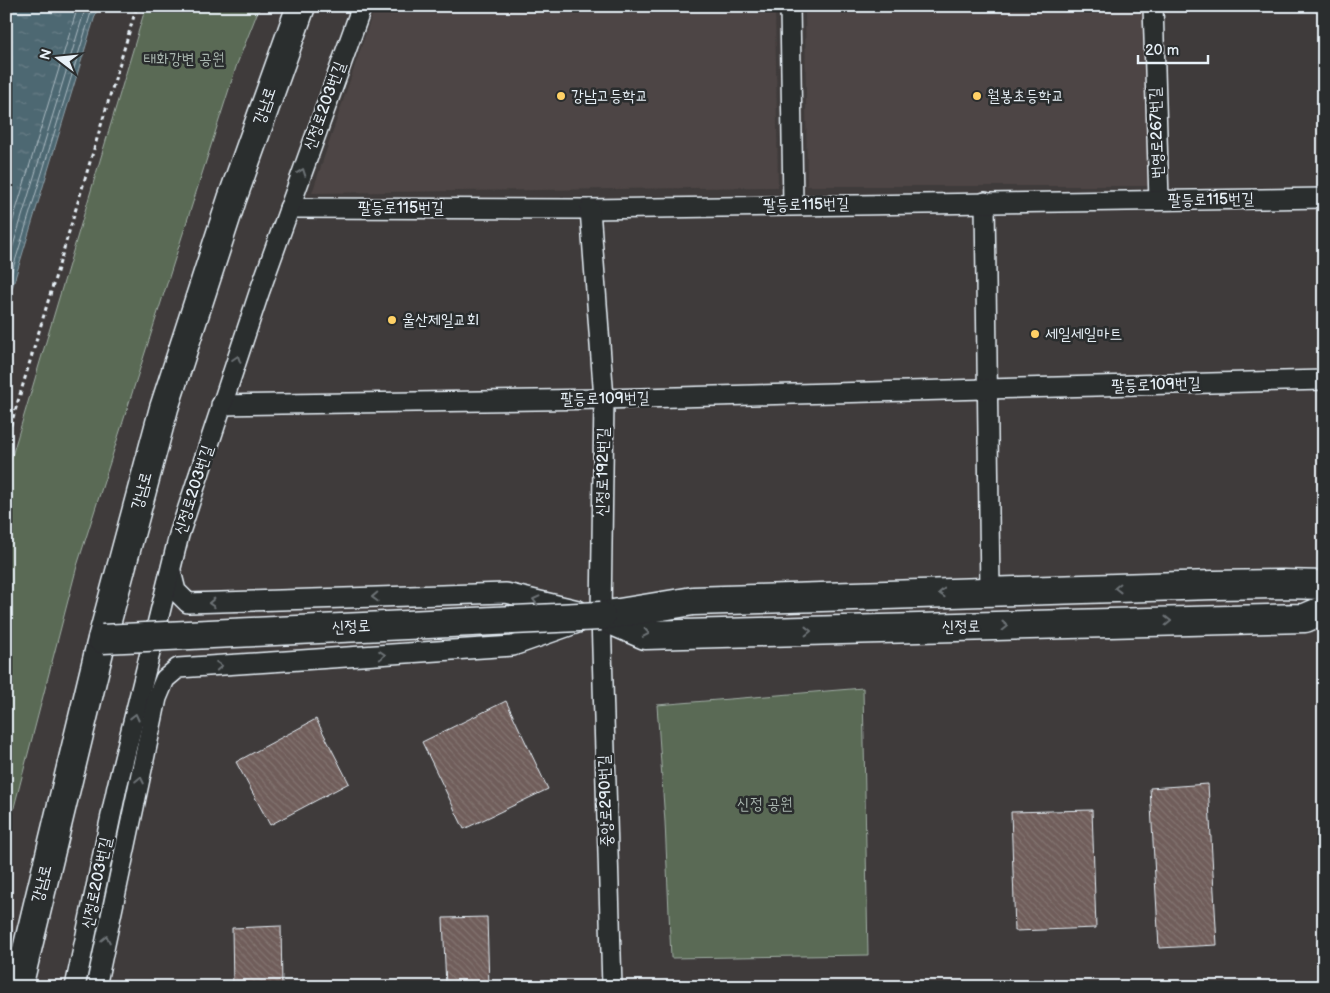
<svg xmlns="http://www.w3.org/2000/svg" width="1330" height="993" font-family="'Balsamiq Sans','Poor Story',sans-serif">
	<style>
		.built { fill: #4d4544 }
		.park { fill: #5a6b54; stroke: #a1aea6 }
		.water { fill: url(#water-ripples); stroke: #8c9fa8 }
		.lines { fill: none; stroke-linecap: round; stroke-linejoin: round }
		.shore { stroke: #aabac2; stroke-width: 1 }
		.building { fill: url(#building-back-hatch); stroke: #e8f1f8 }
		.minor-casing { stroke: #e8f1f8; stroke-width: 22 }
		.secondary-casing { stroke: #e8f1f8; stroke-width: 31 }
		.path { stroke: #e8f1f8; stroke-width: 3; stroke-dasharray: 4 4; stroke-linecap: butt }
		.minor { stroke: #2a2d2e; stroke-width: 19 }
		.secondary { stroke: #2a2d2e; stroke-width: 28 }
		.secondary-bridge-casing { stroke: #e8f1f8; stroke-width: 31; stroke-linecap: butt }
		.secondary-bridge { stroke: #2a2d2e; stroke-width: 28 }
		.oneway { stroke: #6c7275 }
		.poi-dot { fill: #ffd166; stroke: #2a2d2e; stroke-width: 2 }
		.labels { text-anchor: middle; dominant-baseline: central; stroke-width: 5; stroke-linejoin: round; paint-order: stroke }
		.park-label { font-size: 16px; fill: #a8b5ae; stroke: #2a2d2e }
		.poi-label { font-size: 16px; fill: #e8f1f8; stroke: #2a2d2e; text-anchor: start }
		.street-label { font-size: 16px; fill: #e8f1f8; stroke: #2a2d2e }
	</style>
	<defs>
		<pattern id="water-ripples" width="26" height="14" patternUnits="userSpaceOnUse" patternTransform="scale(1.25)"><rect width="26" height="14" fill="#4e6872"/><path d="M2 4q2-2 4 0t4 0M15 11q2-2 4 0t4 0" fill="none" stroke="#687e87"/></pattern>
		<pattern id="building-back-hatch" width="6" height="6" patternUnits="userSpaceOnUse" patternTransform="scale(1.25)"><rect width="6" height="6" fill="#6f5d5a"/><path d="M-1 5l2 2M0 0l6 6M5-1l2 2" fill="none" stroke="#847572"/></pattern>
	</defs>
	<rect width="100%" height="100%" fill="#3f3b3b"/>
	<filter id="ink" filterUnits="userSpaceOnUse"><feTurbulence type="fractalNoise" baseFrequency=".02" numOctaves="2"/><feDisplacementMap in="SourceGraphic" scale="10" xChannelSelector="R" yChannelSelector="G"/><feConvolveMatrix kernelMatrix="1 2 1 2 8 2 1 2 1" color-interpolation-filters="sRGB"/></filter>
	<g filter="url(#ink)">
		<!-- built -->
		<g class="built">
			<path d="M375,6H775L778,187L312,193Z"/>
			<path d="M805,6H1144L1150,186H807Z"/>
		</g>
		<!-- park -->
		<g class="park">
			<path d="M146,6H260L237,64L77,566L6,838V476Z"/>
			<path d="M863,688L868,955L671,958L665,822L657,705Z"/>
		</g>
		<!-- water -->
		<path class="water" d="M6,6H98L6,308Z"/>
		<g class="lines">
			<!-- shore -->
			<g class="shore">
				<path d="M6,243L78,6"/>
				<path d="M6,269L86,6"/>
				<path d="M6,291L93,6"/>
			</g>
		</g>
		<!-- building -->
		<g class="building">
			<path d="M506,701L548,789L464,829L422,742Z"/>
			<path d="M316,719L349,783L270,825L236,762Z"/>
			<path d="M1208,784L1217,945L1159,948L1150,788Z"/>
			<path d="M1092,810L1096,928L1015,931L1011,812Z"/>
			<path d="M487,917L489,987H446L443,918Z"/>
			<path d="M281,926L282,987H233L232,928Z"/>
		</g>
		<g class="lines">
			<defs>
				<g id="minor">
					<path d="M790,6L793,205"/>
					<path d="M1153,6L1159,200"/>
					<path d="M985,202L990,591"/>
					<path d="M289,208L590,209L1324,198"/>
					<path d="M590,209L604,399L601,616L612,987"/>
					<path d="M221,405L604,399L1324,380"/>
					<path d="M171,571L176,591L188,603L506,593L578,610"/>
					<path d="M75,987L117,787L179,535L259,293L362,6"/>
					<path d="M96,987L157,698L165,679L178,668L513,646L578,623"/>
				</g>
				<g id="secondary">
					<path d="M601,616L645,635L1305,618L1324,610"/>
					<path d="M601,616L693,601L1213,585L1283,584L1324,585"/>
					<path d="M18,987L102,639L164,408L232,199L301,6"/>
				</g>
			</defs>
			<!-- minor casing -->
			<use href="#minor" class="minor-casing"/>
			<!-- secondary casing -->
			<use href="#secondary" class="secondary-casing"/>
			<!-- path -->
			<path class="path" d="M6,441L137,6"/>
			<!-- minor -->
			<use href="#minor" class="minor"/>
			<!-- secondary -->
			<use href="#secondary" class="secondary"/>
			<defs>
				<path id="secondary-bridge" d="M102,639L601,616"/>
			</defs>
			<!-- secondary-bridge casing -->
			<use href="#secondary-bridge" class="secondary-bridge-casing"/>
			<!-- secondary-bridge -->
			<use href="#secondary-bridge" class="secondary-bridge"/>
		</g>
		<!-- one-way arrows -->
		<defs><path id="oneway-chevron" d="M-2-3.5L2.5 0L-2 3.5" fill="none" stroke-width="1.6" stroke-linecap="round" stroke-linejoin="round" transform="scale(1.25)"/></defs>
		<g class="oneway">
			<use href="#oneway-chevron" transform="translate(302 172) rotate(-70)"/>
			<use href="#oneway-chevron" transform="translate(237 359) rotate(-72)"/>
			<use href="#oneway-chevron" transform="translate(1118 588) rotate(179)"/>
			<use href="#oneway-chevron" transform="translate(942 593) rotate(178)"/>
			<use href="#oneway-chevron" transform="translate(375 597) rotate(178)"/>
			<use href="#oneway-chevron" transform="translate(536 600) rotate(-166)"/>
			<use href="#oneway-chevron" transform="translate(212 603) rotate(178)"/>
			<use href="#oneway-chevron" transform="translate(1168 621) rotate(-1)"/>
			<use href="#oneway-chevron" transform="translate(1005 626) rotate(-1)"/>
			<use href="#oneway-chevron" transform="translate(808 631) rotate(-1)"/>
			<use href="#oneway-chevron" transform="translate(646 633) rotate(10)"/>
			<use href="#oneway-chevron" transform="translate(382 655) rotate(-4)"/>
			<use href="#oneway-chevron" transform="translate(219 666) rotate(-4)"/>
			<use href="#oneway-chevron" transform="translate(135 717) rotate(-76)"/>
			<use href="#oneway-chevron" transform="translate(140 780) rotate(-78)"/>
			<use href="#oneway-chevron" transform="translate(106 939) rotate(-78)"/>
		</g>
	</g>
	<!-- markers -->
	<g class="poi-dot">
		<circle cx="561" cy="96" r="5"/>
		<circle cx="977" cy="96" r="5"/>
		<circle cx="392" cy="320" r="5"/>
		<circle cx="1035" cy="334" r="5"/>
	</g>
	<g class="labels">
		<!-- park labels -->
		<g class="park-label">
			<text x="184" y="59">태화강변 공원</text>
			<text x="765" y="804">신정 공원</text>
		</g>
		<!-- poi labels -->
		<g class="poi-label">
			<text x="571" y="96">강남고등학교</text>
			<text x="987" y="96">월봉초등학교</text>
			<text x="402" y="320">울산제일교회</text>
			<text x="1045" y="334">세일세일마트</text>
		</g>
		<!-- street labels -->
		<g class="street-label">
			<text transform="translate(265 106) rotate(-71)">강남로</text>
			<text transform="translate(325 106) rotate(-70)">신정로203번길</text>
			<text transform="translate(1157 133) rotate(-92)">번영로267번길</text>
			<text transform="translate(1211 200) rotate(-1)">팔등로115번길</text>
			<text transform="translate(806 205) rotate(-1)">팔등로115번길</text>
			<text x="401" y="208">팔등로115번길</text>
			<text transform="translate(1156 385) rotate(-2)">팔등로109번길</text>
			<text transform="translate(605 399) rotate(-1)">팔등로109번길</text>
			<text transform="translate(603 472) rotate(-89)">신정로192번길</text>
			<text transform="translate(194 490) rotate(-72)">신정로203번길</text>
			<text transform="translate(142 491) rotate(-75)">강남로</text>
			<text transform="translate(351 627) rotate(-3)">신정로</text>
			<text transform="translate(961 627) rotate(-1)">신정로</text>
			<text transform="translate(606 801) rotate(-92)">중앙로290번길</text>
			<text transform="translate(97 883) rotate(-78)">신정로203번길</text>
			<text transform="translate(42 884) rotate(-76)">강남로</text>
		</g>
	</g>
	<!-- margin -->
	<rect width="1330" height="993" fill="none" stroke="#2a2d2e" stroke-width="25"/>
	<rect x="12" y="12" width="1305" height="968" fill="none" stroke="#e8f1f8" stroke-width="2" filter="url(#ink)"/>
	<!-- north arrow -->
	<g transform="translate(58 58) rotate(286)" stroke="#2a2d2e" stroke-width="4" paint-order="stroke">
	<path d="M0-4L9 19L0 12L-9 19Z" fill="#e8f1f8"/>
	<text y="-8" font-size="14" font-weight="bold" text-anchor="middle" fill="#e8f1f8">N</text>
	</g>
	<!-- scale -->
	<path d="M1138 55v8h70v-8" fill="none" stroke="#e8f1f8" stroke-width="2.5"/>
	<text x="1145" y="55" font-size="15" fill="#e8f1f8" stroke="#2a2d2e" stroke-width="4" paint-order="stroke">20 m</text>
</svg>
